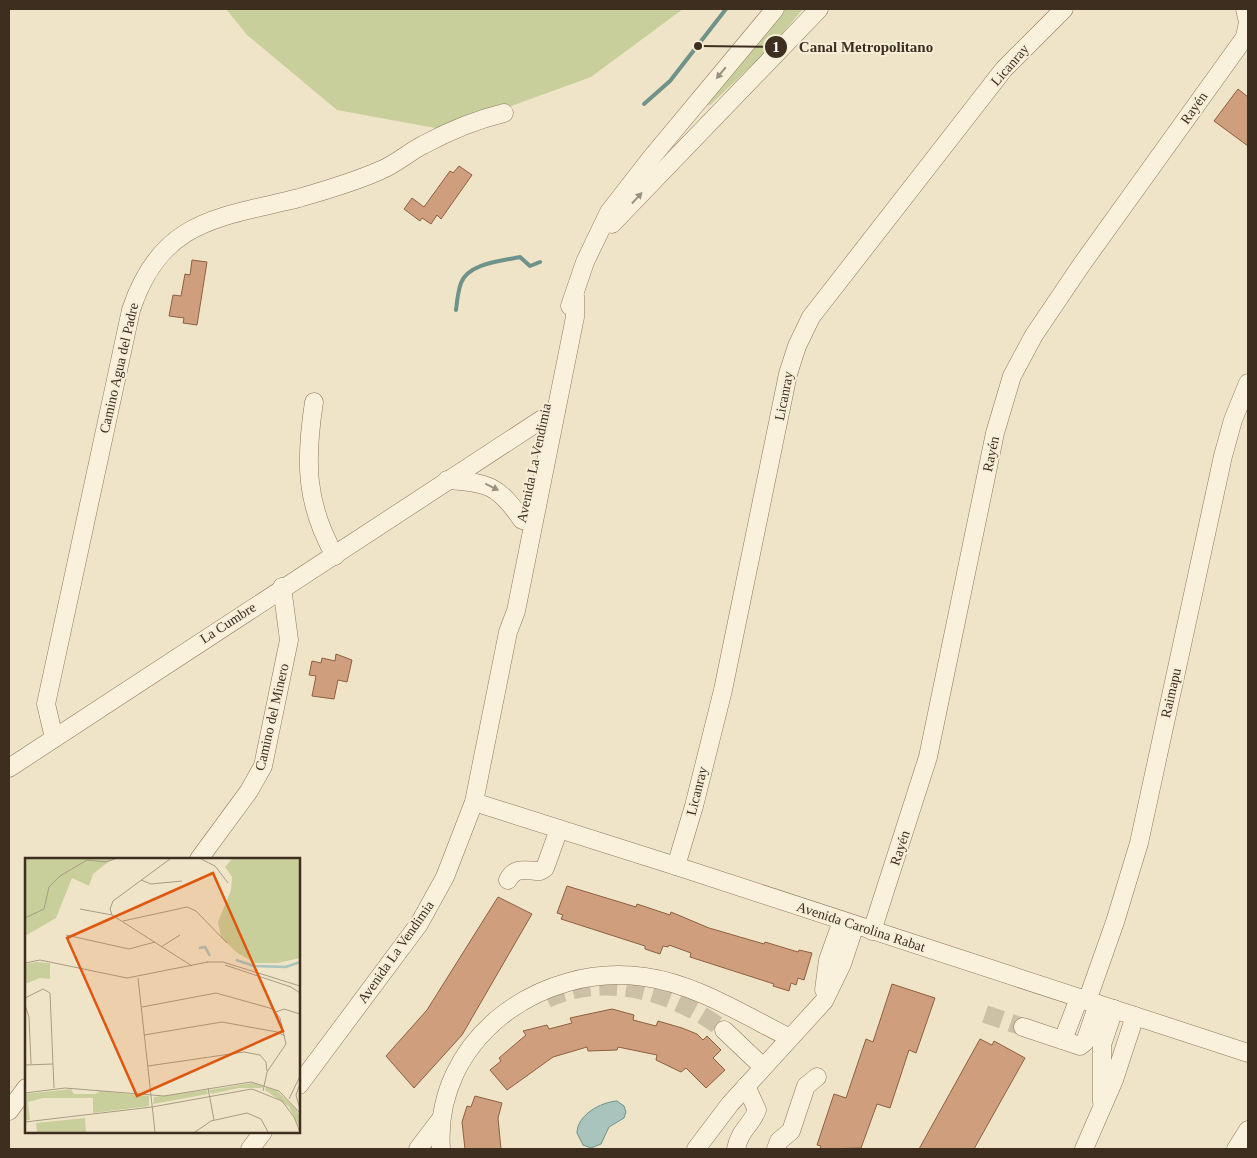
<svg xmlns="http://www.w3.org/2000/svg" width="1257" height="1158" font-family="'Times New Roman',serif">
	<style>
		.green { fill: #c9cf9b }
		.water { fill: #a9c4bc; stroke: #6f938a }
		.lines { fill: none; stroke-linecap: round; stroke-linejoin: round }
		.stream { stroke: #6f938a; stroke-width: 4 }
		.building { fill: #cf9f7d; stroke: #8d5f41 }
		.minor-tunnel { stroke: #ccc0a6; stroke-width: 18; stroke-dasharray: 18 9; stroke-linecap: butt }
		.minor-casing { stroke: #8d765c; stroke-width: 19 }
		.minor { stroke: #faf1dc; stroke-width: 18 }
		.oneway { fill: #9c907e }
		.labels { text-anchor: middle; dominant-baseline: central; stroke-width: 4; stroke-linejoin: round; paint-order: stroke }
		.street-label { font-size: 14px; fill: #3d2e20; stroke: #f7eed8 }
		.inset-river { fill: none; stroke: #a9c4bc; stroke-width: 2.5 }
		.inset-road { fill: none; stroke: #a89b85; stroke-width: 1 }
		.view { fill: #df570d; fill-opacity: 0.15; stroke: #df570d; stroke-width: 2.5 }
		.inset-edge { fill: none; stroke: #3d2e20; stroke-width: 2.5 }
		.leader { fill: none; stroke: #3d2e20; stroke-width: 2 }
		.callout-dot { fill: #3d2e20; stroke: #f7eed8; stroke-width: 2 }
		.mark-label { font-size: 15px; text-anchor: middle; font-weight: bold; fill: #fff }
		.callout-label { font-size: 15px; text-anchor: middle; font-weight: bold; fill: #3d2e20; stroke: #f7eed8; stroke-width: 4; stroke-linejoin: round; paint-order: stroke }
	</style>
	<rect width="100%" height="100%" fill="#f0e4c8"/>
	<!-- green -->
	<g class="green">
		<path d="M226,9H683L591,77L446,130L337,110L247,35Z"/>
		<path d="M785,9H803L769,49L710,105L704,106Z"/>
	</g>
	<!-- water -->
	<path class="water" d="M617,1101L624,1106L626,1112L624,1118L609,1127L601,1144L591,1148L583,1145L577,1133C577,1115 601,1102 617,1101Z"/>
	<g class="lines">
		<!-- stream -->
		<g class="stream">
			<path d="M644,104L670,81L726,9"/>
			<path d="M456,310C457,301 458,291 461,283C468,263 502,261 520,257L530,266L540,262"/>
		</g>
	</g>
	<!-- building -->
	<g class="building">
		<path d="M1238,89L1248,97V146L1214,121Z"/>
		<path d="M459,166L472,175L441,219L437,215L431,224L422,218L420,221L404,209L412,198L424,207L450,171L453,173Z"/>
		<path d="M192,260L207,262L197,325L183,323L184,318L169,316L173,295L181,296L185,274L190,275Z"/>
		<path d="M336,654L352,660L347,682L338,680L334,699L312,696L316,676L309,675L312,661L321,663L322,658L335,661Z"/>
		<path d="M567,886L636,907L637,904L670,915L671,912L709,928L764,944L765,942L798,952L799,950L812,953L804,980L798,978L796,985L791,983L789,991L773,986L774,984L690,957L691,953L669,945L668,947L663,946L660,954L645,949V946L561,919L563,915L557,913Z"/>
		<path d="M498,897L532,914L462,1035L414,1088L386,1056L427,1010Z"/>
		<path d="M892,984L935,998L916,1053L909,1050L890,1108L877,1104L861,1148L820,1149L821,1146L817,1145L834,1094L846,1098L866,1039L873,1042Z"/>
		<path d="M612,1009L634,1015L633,1020L656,1026L658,1021L682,1028L697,1034L703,1040L707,1036L721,1050L713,1058L725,1070L706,1088L686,1068L681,1072L656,1060L657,1055L618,1047L617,1050L588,1051L587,1047L553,1057L507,1090L490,1070L501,1061L499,1058L526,1035L523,1031L547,1025L549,1029L572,1023L570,1018Z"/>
		<path d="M980,1039L992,1045L994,1041L1025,1058L974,1149H919Z"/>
		<path d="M475,1096L502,1103L498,1118L501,1149H465L462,1122L467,1106L471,1107Z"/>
	</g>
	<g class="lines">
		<!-- minor-tunnel -->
		<g class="minor-tunnel">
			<path d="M547,999C607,972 674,992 724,1030"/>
			<path d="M985,1014L1023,1027"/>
		</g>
		<defs>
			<g id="minor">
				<path d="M1245,37L1248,22L1245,9"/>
				<path d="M612,224L819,9"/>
				<path d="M570,306L585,262L609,212L651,158L775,9"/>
				<path d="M314,402C305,461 305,503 335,556"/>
				<path d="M447,480C488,482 499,486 522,520"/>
				<path d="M54,738L46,704L131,310C161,219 219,218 299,198C326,190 355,182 381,170C396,164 409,152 423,145C449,131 475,120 504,113"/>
				<path d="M9,768L556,410"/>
				<path d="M474,802L676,866L1248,1053"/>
				<path d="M199,859L249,791L263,766L289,640L282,587"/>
				<path d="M676,866L694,806L723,690L788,374L797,346L811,317L1004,69L1064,9"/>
				<path d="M508,880C515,866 526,871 540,871L545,868L559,829"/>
				<path d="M872,931L928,757L995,433L1012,376L1034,335L1082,264L1248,33"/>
				<path d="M824,990L828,960L842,921"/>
				<path d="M1087,1001L1115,922L1139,843L1223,456L1233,420L1248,383"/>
				<path d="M1023,1027L1080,1046L1085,1042L1098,1004"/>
				<path d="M724,1030L763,1067"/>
				<path d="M1063,1040L1079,998"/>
				<path d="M299,1085L419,924L445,877L474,802L508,632L516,611L575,317V296"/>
				<path d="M1102,1102V1045L1114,1009"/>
				<path d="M9,1111L26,1088"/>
				<path d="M250,1149L263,1132"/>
				<path d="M418,1149L440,1120"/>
				<path d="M441,1149C433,1039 541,962 645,977C696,984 744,1015 790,1038"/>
				<path d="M696,1149L730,1104L824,1001L842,964L855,925"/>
				<path d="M736,1149C740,1129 751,1126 757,1110L746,1086"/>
				<path d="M776,1149L779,1141L791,1131L806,1086L817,1077"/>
				<path d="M1084,1149L1114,1080L1135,1016"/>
				<path d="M1236,1149L1248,1130"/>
			</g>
		</defs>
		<!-- minor casing -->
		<use href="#minor" class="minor-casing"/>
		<!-- minor -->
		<use href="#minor" class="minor"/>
	</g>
	<!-- one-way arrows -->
	<defs><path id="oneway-solid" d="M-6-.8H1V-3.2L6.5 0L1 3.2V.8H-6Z" transform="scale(1.25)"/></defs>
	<g class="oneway">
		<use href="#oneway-solid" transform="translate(721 73) rotate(130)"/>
		<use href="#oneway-solid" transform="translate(637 198) rotate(-47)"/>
		<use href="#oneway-solid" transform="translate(492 487) rotate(26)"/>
	</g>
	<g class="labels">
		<!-- street labels -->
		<g class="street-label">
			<text transform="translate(1010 65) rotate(-49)">Licanray</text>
			<text transform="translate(1194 108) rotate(-55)">Rayén</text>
			<text transform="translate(119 368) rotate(-77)">Camino Agua del Padre</text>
			<text transform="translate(784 396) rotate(-79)">Licanray</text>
			<text transform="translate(991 454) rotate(-78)">Rayén</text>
			<text transform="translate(534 463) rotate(-78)">Avenida La Vendimia</text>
			<text transform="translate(228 623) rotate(-33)">La Cumbre</text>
			<text transform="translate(1171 693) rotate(-77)">Raimapu</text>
			<text transform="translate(272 717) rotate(-77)">Camino del Minero</text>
			<text transform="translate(697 791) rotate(-76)">Licanray</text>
			<text transform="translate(900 848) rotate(-72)">Rayén</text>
			<text transform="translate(861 927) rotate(18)">Avenida Carolina Rabat</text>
			<text transform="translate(396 952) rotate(-55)">Avenida La Vendimia</text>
		</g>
	</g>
	<!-- overview -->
	<g transform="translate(25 858)">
		<rect width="275" height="275" fill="#f0e4c8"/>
		<path d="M0,1H87L68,16L64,28L47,20L31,60L0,78ZM207,1H275V100L253,105H230L211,94L196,79L193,64L206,32L207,19L200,9ZM11,104L25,105V121L15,120L0,126V106ZM227,225L238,228L237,230H214L186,236L184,232ZM241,229L251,232L271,251L275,258V271L264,249L240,232ZM46,231L49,236H70L75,233L124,238V248L68,255V240H18L3,244L5,262H0V236ZM182,232L183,236L128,246L129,239ZM60,260L61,274H12L11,265Z" fill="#c9cf9b"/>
		<path class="inset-river" d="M174,90L180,89L185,98M211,102L229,108L261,109L275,104"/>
		<path class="inset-road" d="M145,1L88,43L85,51L87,57L167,108M176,1L190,8L203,25M116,22L126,26L157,23M55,51L87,57M0,60L19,51L24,29L35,18L62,2L81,4L90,1M98,63L162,49L171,53L202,85M41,77L104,91L130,84M136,89L155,77M182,104H198L275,128M0,105L15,102L102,120L183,104M200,107L266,129L275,135M113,120L130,274M0,140L18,131L25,135L29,230M0,147L4,159L6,206M117,149L191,135L248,151L255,160L261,186L242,214L238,233M251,154L259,151L275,156M119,177L197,164L252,174L260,178M0,207L28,206M123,208L219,194L235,197L241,204L242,213M275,226L271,237L275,251M183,230L189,262M0,235L40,230L139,238L226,224L254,233L275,255M264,241L275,218M0,264L127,249L227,231L257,243L269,259L275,274M170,274L186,263L222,255L236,261L243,274"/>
		<path class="view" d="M188,15L258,173L112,238L42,80Z"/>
		<rect width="275" height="275" class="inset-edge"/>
	</g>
	<!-- callouts -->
	<path class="leader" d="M698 46L776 47"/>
	<g class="callout-dot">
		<circle cx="698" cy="46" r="5"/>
		<circle cx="776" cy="47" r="12"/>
	</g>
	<g class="mark-label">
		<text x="776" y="52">1</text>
	</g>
	<g class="callout-label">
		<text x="866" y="52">Canal Metropolitano</text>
	</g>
	<!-- border -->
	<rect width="1257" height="1158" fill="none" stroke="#3d2e20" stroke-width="20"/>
</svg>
